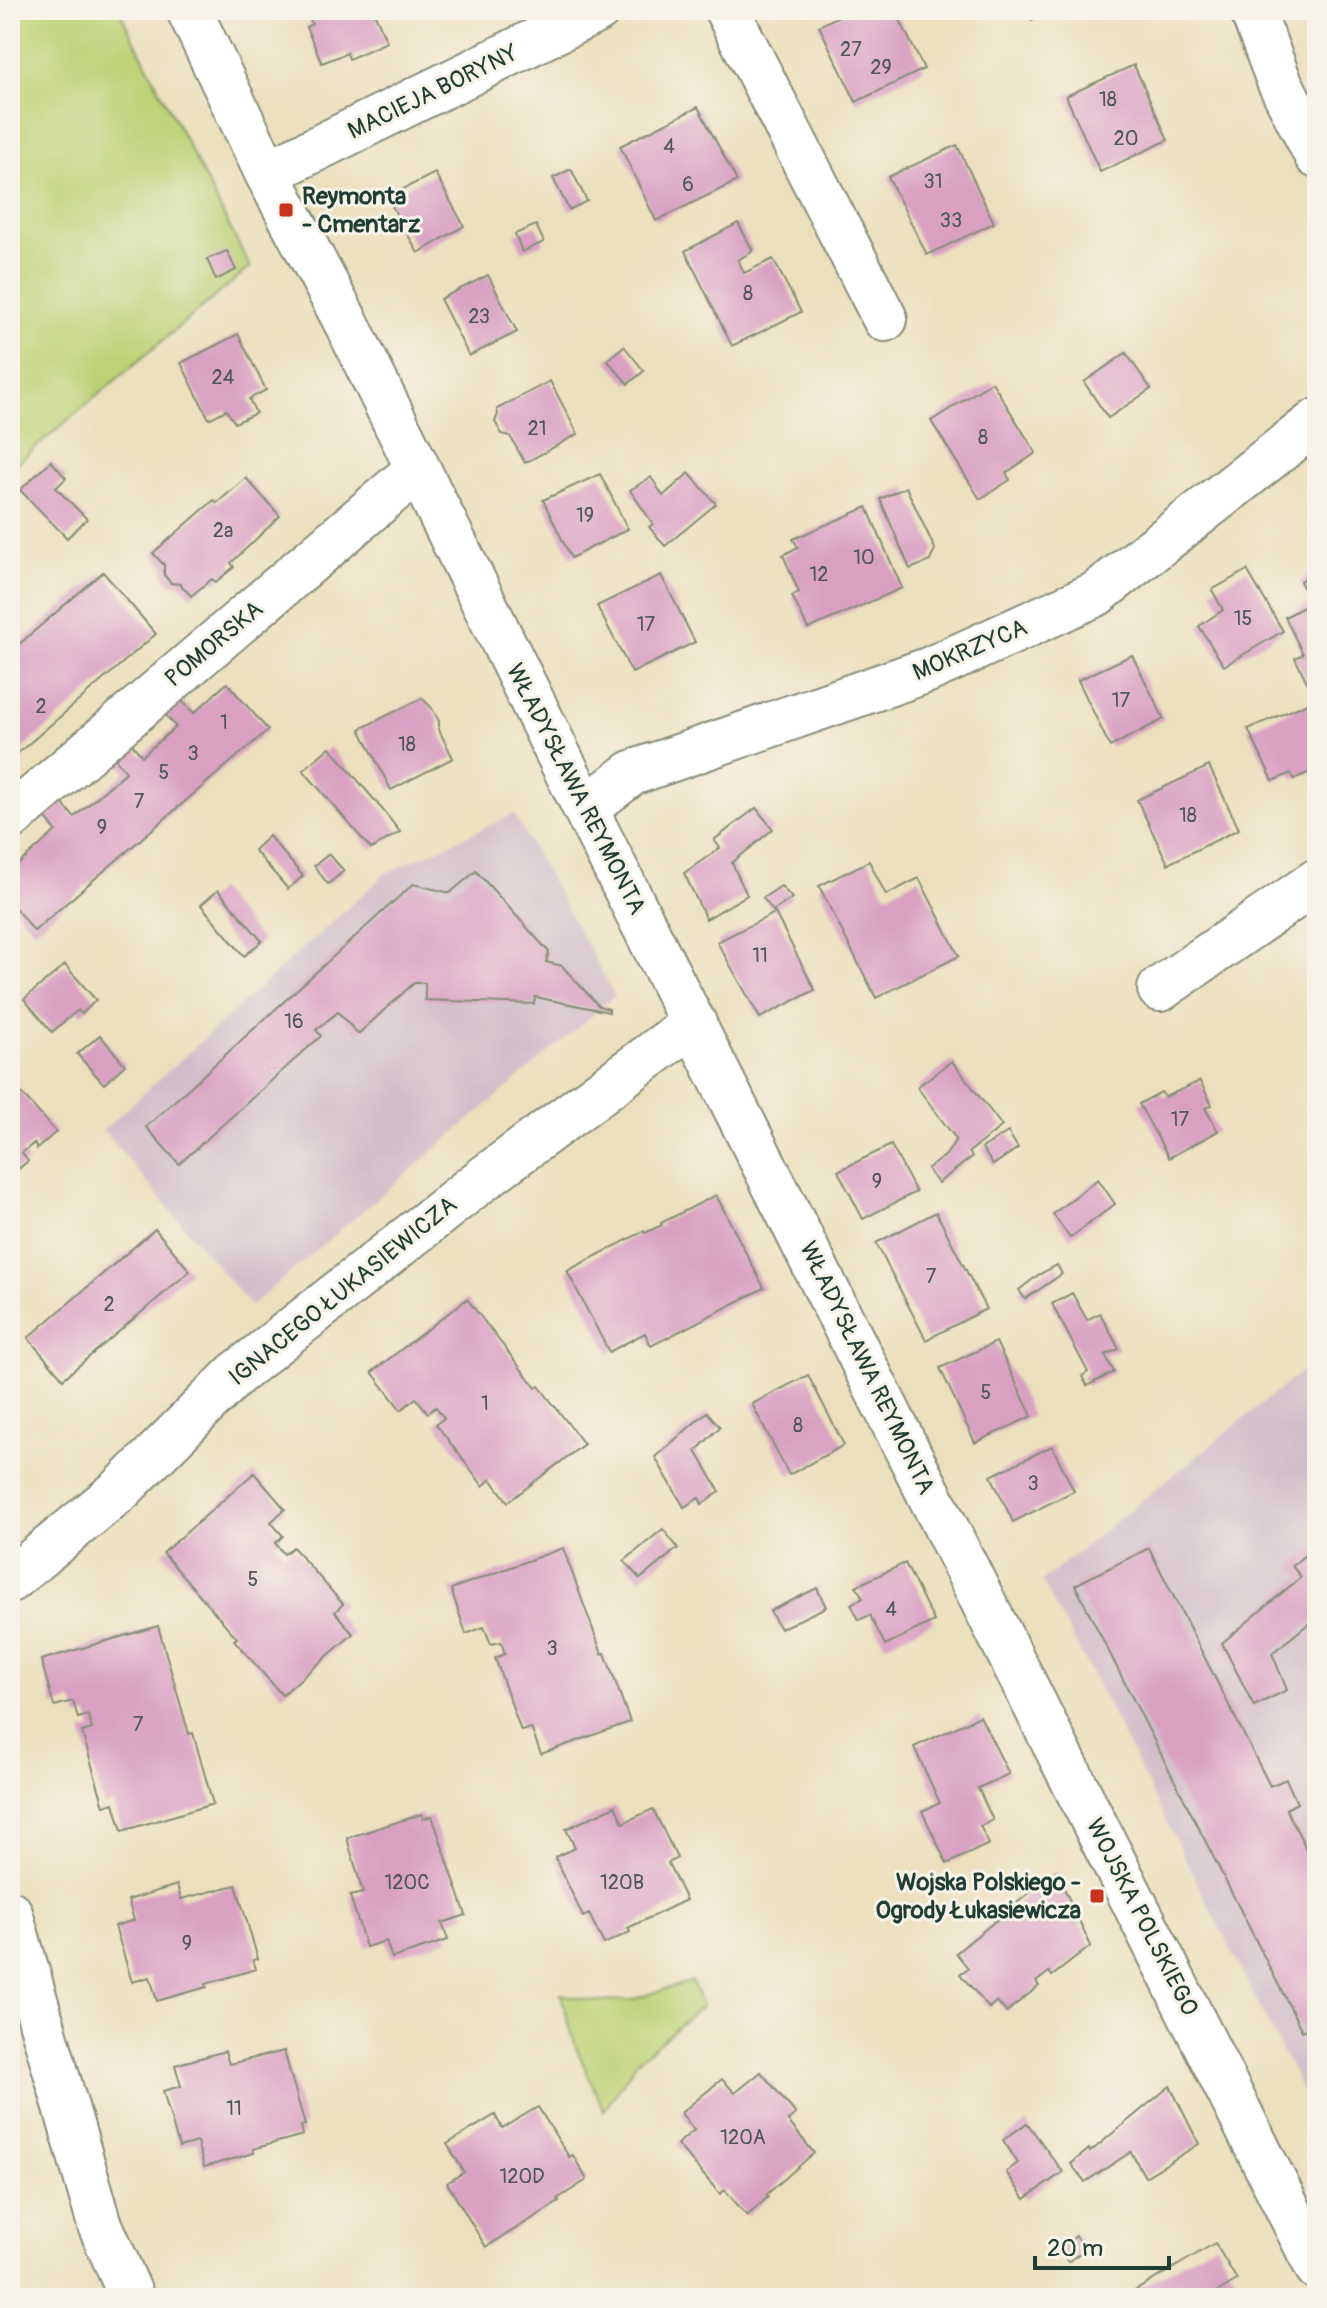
<svg xmlns="http://www.w3.org/2000/svg" width="1327" height="2308" font-family="Pangolin,sans-serif">
	<style>
		.industrial { fill: #d1bdc9 }
		.green { fill: #bdd174; stroke: #6e8754; stroke-width: 2 }
		.building { fill: #d9a0c2 }
		.lines { fill: none; stroke-linecap: round; stroke-linejoin: round }
		.street-casing { stroke: #868e78; stroke-width: 48 }
		.street { stroke: #fff; stroke-width: 44 }
		.poi-dot { fill: #c8321e; stroke: #f7f3e8; stroke-width: 3 }
		.labels { text-anchor: middle; dominant-baseline: central; stroke-width: 6; stroke-linejoin: round; paint-order: stroke }
		.number-label { font-size: 20px; fill: #4e5658 }
		.street-label { font-size: 24px; fill: #1f3d34; stroke: #f7f3e8 }
		.poi-label { font-size: 24px; font-weight: bold; fill: #1f3d34; stroke: #f7f3e8; text-anchor: start }
	</style>
	<rect width="100%" height="100%" fill="#f7f3e8"/>
	<filter id="ink" filterUnits="userSpaceOnUse"><feTurbulence type="fractalNoise" baseFrequency=".0125" numOctaves="2"/><feDisplacementMap in="SourceGraphic" scale="16" xChannelSelector="R" yChannelSelector="G"/><feConvolveMatrix kernelMatrix="1 2 1 2 8 2 1 2 1" color-interpolation-filters="sRGB"/></filter>
	<filter id="wash" filterUnits="userSpaceOnUse"><feTurbulence type="fractalNoise" baseFrequency=".006" numOctaves="4" result="noise"/><feDisplacementMap in="SourceGraphic" scale="32" xChannelSelector="R" yChannelSelector="G"/><feGaussianBlur stdDeviation="1.8" result="paint"/><feColorMatrix in="noise" values="0 0 0 0 0 0 0 0 0 0 0 0 0 0 0 0 0 1.4 0 .05"/><feComposite in="paint" operator="in"/></filter>
	<g filter="url(#wash)">
		<rect width="100%" height="100%" fill="#ecdfbd"/>
		<!-- industrial -->
		<g class="industrial">
			<path d="M514,814L615,996L251,1306L103,1130L386,873Z"/>
			<path d="M1317,1359V2121L1097,1684L1042,1581Z"/>
		</g>
		<!-- green -->
		<g class="green">
			<path d="M10,10H119L250,267L10,469Z"/>
			<path d="M692,1981L702,2006L637,2061L604,2111L575,2045L561,1994L594,2001L631,2000Z"/>
		</g>
		<g id="blocks">
			<!-- building -->
			<g class="building">
				<path d="M306,10H373L387,42L349,59L347,53L322,63L306,27L312,24Z"/>
				<path d="M851,10H895L924,69L856,102L819,26Z"/>
				<path d="M1027,10H1052L1032,20Z"/>
				<path d="M1134,65L1168,140L1100,172L1066,96Z"/>
				<path d="M698,107L737,181L656,221L620,146Z"/>
				<path d="M957,145L994,223L927,255L888,177Z"/>
				<path d="M571,169L587,201L569,210L553,178Z"/>
				<path d="M435,173L464,226L418,253L387,197Z"/>
				<path d="M738,223L753,251L738,260L744,273L773,259L801,312L732,346L685,251Z"/>
				<path d="M536,225L544,242L522,252L515,234Z"/>
				<path d="M227,251L236,270L216,280L207,259Z"/>
				<path d="M488,275L517,332L469,356L440,299Z"/>
				<path d="M238,334L266,390L249,399L256,413L235,423L226,410L209,419L181,363Z"/>
				<path d="M624,346L644,371L628,384L607,360Z"/>
				<path d="M1126,353L1151,389L1108,418L1084,382Z"/>
				<path d="M550,381L578,434L525,463L510,436L502,434L495,422L498,414L497,409Z"/>
				<path d="M992,382L1036,453L1006,473L1010,480L980,499L931,421Z"/>
				<path d="M51,461L66,478L56,488L87,519L67,538L20,490Z"/>
				<path d="M689,473L716,504L665,546L649,527L653,524L630,490L651,477L663,496Z"/>
				<path d="M600,474L628,529L571,558L543,500Z"/>
				<path d="M246,478L280,516L231,563L234,567L216,582L212,579L191,596L180,584L171,583L164,575V565L153,553L214,500L217,503Z"/>
				<path d="M906,487L935,549L930,561L910,569L880,499Z"/>
				<path d="M867,507L902,588L808,629L792,596L799,592L783,555L798,547L793,539Z"/>
				<path d="M1247,570L1283,631L1224,666L1199,626L1223,610L1212,590Z"/>
				<path d="M1317,571V691L1313,694L1295,658L1303,654L1285,617L1311,603L1300,581Z"/>
				<path d="M103,572L156,634L10,760V652Z"/>
				<path d="M661,575L695,642L632,673L597,606Z"/>
				<path d="M1132,655L1164,719L1110,747L1078,680Z"/>
				<path d="M227,683L268,730L34,931L10,902V872L56,831L44,816L61,802L74,817L126,772L114,757L131,743L142,756L176,727L164,713L180,699L194,713Z"/>
				<path d="M422,698L432,708L439,721V730L453,758L391,790L360,729Z"/>
				<path d="M1308,703L1317,722L1315,731L1317,769L1294,779L1291,773L1273,781L1248,729Z"/>
				<path d="M330,747L381,808L400,832L371,849L303,770Z"/>
				<path d="M1209,766L1239,829L1168,864L1137,800Z"/>
				<path d="M756,808L773,829L732,863L747,895L706,919L684,873L720,848L714,840Z"/>
				<path d="M269,836L303,876L288,889L254,850Z"/>
				<path d="M329,854L344,871L328,884L314,866Z"/>
				<path d="M869,861L886,895L919,878L959,956L876,998L819,886Z"/>
				<path d="M476,871L549,952L546,962L562,966L599,1006L609,1009V1012L535,997L534,1004L425,1000V983H414L358,1034L338,1012L316,1030L321,1036L179,1164L146,1127L413,884L450,893Z"/>
				<path d="M781,886L792,898L773,911L763,898Z"/>
				<path d="M218,890L262,941L244,956L201,905Z"/>
				<path d="M775,913L815,990L760,1018L717,942Z"/>
				<path d="M65,965L96,1000L82,1014L78,1010L52,1032L24,999Z"/>
				<path d="M100,1035L125,1065L104,1084L77,1054Z"/>
				<path d="M952,1061L1002,1126L969,1152L972,1157L938,1183L927,1169L946,1155L956,1139L917,1087Z"/>
				<path d="M1200,1081L1212,1105L1205,1108L1218,1131L1169,1158L1139,1104L1161,1092L1165,1097Z"/>
				<path d="M15,1086L56,1132L37,1149L34,1143L22,1153L28,1161L10,1176V1090Z"/>
				<path d="M1008,1132L1018,1148L993,1165L982,1148Z"/>
				<path d="M891,1145L916,1192L863,1219L838,1171Z"/>
				<path d="M1098,1179L1115,1204L1070,1238L1053,1214Z"/>
				<path d="M716,1195L764,1288L651,1346L645,1333L609,1352L567,1271L644,1231L645,1233L662,1225L661,1223Z"/>
				<path d="M936,1212L986,1309L926,1340L876,1243Z"/>
				<path d="M155,1229L190,1271L63,1379L28,1338Z"/>
				<path d="M1057,1265L1062,1274L1025,1299L1019,1290L1038,1275Z"/>
				<path d="M1072,1293L1087,1320L1100,1313L1119,1349L1105,1355L1114,1372L1087,1386L1082,1376L1088,1372L1052,1304Z"/>
				<path d="M467,1299L536,1388L539,1386L584,1444L508,1502L491,1479L483,1486L436,1424L444,1418L436,1407L428,1413L416,1398L401,1410L372,1372Z"/>
				<path d="M996,1342L1032,1416L975,1443L940,1368Z"/>
				<path d="M808,1375L844,1445L789,1475L752,1404Z"/>
				<path d="M707,1412L720,1427L696,1451L720,1492L702,1504L699,1498L684,1507L655,1457Z"/>
				<path d="M1052,1446L1074,1491L1013,1522L991,1476Z"/>
				<path d="M254,1473L285,1509L271,1522L283,1536L275,1543L284,1554L293,1547L343,1604L335,1612L353,1634L282,1695L234,1640L237,1638L163,1553Z"/>
				<path d="M663,1529L678,1548L640,1579L624,1561Z"/>
				<path d="M1317,1545V1617L1272,1653L1287,1690L1254,1706L1222,1643L1301,1577L1292,1566Z"/>
				<path d="M563,1548L602,1654L605,1653L630,1722L541,1754L531,1728L521,1731L495,1658L505,1654L501,1642L491,1644L484,1627L466,1634L451,1589Z"/>
				<path d="M1149,1548L1270,1786L1286,1779L1297,1803L1286,1809L1317,1870V2023L1302,2031L1075,1585Z"/>
				<path d="M905,1563L934,1621L885,1645L870,1615L859,1620L851,1604L863,1598L856,1586Z"/>
				<path d="M817,1588L826,1607L780,1629L770,1611Z"/>
				<path d="M158,1626L189,1734L193,1733L213,1804L122,1831L114,1803L104,1806L82,1732L92,1729L88,1715L78,1718L73,1701L54,1706L41,1660Z"/>
				<path d="M980,1716L1009,1774L978,1788L993,1820L980,1826L989,1844L947,1864L922,1811L940,1803L914,1747Z"/>
				<path d="M615,1806L623,1823L653,1809L677,1858L668,1863L686,1900L628,1928L630,1932L604,1944L589,1914L583,1917L555,1857L575,1848L566,1829Z"/>
				<path d="M422,1814L423,1819L432,1816L466,1915L442,1923L448,1940L392,1958L386,1941L366,1947L350,1896L363,1893L347,1838Z"/>
				<path d="M1056,1871L1091,1946L1052,1976L1049,1972L1036,1982L1039,1986L1006,2012L997,2001L989,2008L960,1974L968,1968L956,1953L1004,1914L1007,1916L1019,1907L1017,1903Z"/>
				<path d="M177,1885L181,1899L236,1885L258,1959L253,1960L256,1969L206,1984L207,1987L157,2001L150,1977L132,1982L115,1926L134,1920L128,1900Z"/>
				<path d="M225,2051L229,2064L284,2051L305,2125L301,2126L303,2135L253,2149L254,2153L204,2167L197,2142L179,2147L163,2091L181,2086L175,2065Z"/>
				<path d="M761,2072L796,2114L788,2121L814,2153L766,2195L768,2197L747,2216L725,2190L720,2194L677,2144L694,2130L681,2113L722,2079L735,2093Z"/>
				<path d="M1170,2086L1199,2144L1145,2177L1131,2152L1085,2182L1071,2164L1089,2149L1090,2152Z"/>
				<path d="M538,2107L569,2157L573,2155L587,2180L557,2199L559,2202L486,2247L447,2183L464,2172L447,2144L495,2115L502,2128Z"/>
				<path d="M1027,2123L1063,2172L1025,2199L1006,2172L1018,2163L1003,2140Z"/>
				<path d="M1076,2236L1085,2249L1068,2262L1059,2249Z"/>
				<path d="M1215,2243L1237,2280L1207,2298H1123Z"/>
			</g>
		</g>
	</g>
	<g filter="url(#ink)">
		<use href="#blocks" fill-opacity="0" stroke="#868e78" stroke-width="2"/>
		<g class="lines">
			<defs>
				<g id="street">
					<path d="M189,10L267,173L347,324L566,770L1317,2267"/>
					<path d="M727,10L885,319"/>
					<path d="M1252,10L1279,81L1317,156"/>
					<path d="M267,173L598,10"/>
					<path d="M586,808L632,773L928,670L1096,594L1317,421"/>
					<path d="M10,818L417,470"/>
					<path d="M1160,989L1317,881"/>
					<path d="M10,1580L120,1490L236,1374L479,1182L694,1023"/>
					<path d="M10,1913L100,2225L132,2298"/>
				</g>
			</defs>
			<!-- street casing -->
			<use href="#street" class="street-casing"/>
			<!-- street -->
			<use href="#street" class="street"/>
		</g>
	</g>
	<!-- markers -->
	<g class="poi-dot">
		<rect x="278" y="202" width="16" height="16" rx="4"/>
		<rect x="1089" y="1888" width="16" height="16" rx="4"/>
	</g>
	<g class="labels">
		<!-- number labels -->
		<g class="number-label">
			<text x="851" y="49">27</text>
			<text x="881" y="67">29</text>
			<text x="1108" y="99">18</text>
			<text x="1126" y="138">20</text>
			<text x="669" y="146">4</text>
			<text x="933" y="181">31</text>
			<text x="688" y="184">6</text>
			<text x="951" y="220">33</text>
			<text x="748" y="293">8</text>
			<text x="479" y="316">23</text>
			<text x="223" y="377">24</text>
			<text x="537" y="428">21</text>
			<text x="983" y="437">8</text>
			<text x="585" y="515">19</text>
			<text x="223" y="530">2a</text>
			<text x="864" y="557">10</text>
			<text x="819" y="574">12</text>
			<text x="1243" y="618">15</text>
			<text x="646" y="624">17</text>
			<text x="1121" y="700">17</text>
			<text x="41" y="706">2</text>
			<text x="224" y="722">1</text>
			<text x="407" y="744">18</text>
			<text x="193" y="753">3</text>
			<text x="164" y="772">5</text>
			<text x="139" y="801">7</text>
			<text x="1188" y="815">18</text>
			<text x="102" y="827">9</text>
			<text x="760" y="955">11</text>
			<text x="294" y="1021">16</text>
			<text x="1180" y="1119">17</text>
			<text x="877" y="1181">9</text>
			<text x="931" y="1276">7</text>
			<text x="109" y="1304">2</text>
			<text x="986" y="1392">5</text>
			<text x="485" y="1403">1</text>
			<text x="798" y="1425">8</text>
			<text x="1033" y="1483">3</text>
			<text x="253" y="1579">5</text>
			<text x="891" y="1609">4</text>
			<text x="552" y="1648">3</text>
			<text x="138" y="1724">7</text>
			<text x="407" y="1882">120C</text>
			<text x="622" y="1882">120B</text>
			<text x="187" y="1943">9</text>
			<text x="234" y="2108">11</text>
			<text x="743" y="2137">120A</text>
			<text x="522" y="2176">120D</text>
		</g>
		<!-- street labels -->
		<g class="street-label">
			<text transform="translate(433 92) rotate(-26)">MACIEJA BORYNY</text>
			<text transform="translate(214 644) rotate(-40)">POMORSKA</text>
			<text transform="translate(970 650) rotate(-23)">MOKRZYCA</text>
			<text transform="translate(576 789) rotate(63)">WŁADYSŁAWA REYMONTA</text>
			<text transform="translate(343 1291) rotate(-39)">IGNACEGO ŁUKASIEWICZA</text>
			<text transform="translate(867 1368) rotate(64)">WŁADYSŁAWA REYMONTA</text>
			<text transform="translate(1142 1917) rotate(63)">WOJSKA POLSKIEGO</text>
		</g>
		<!-- poi labels -->
		<g class="poi-label">
			<text x="302" y="196">Reymonta<tspan x="302" dy="28">- Cmentarz</tspan></text>
			<text x="1081" y="1882" text-anchor="end">Wojska Polskiego -<tspan x="1081" dy="28">Ogrody Łukasiewicza</tspan></text>
		</g>
	</g>
	<!-- margin -->
	<rect width="1327" height="2308" fill="none" stroke="#f7f3e8" stroke-width="40"/>
	<!-- scale -->
	<path d="M1035 2256v12h134v-12" fill="none" stroke="#1f3d34" stroke-width="4"/>
	<text x="1047" y="2256" font-size="24" fill="#1f3d34" stroke="#f7f3e8" stroke-width="6" paint-order="stroke">20 m</text>
</svg>
